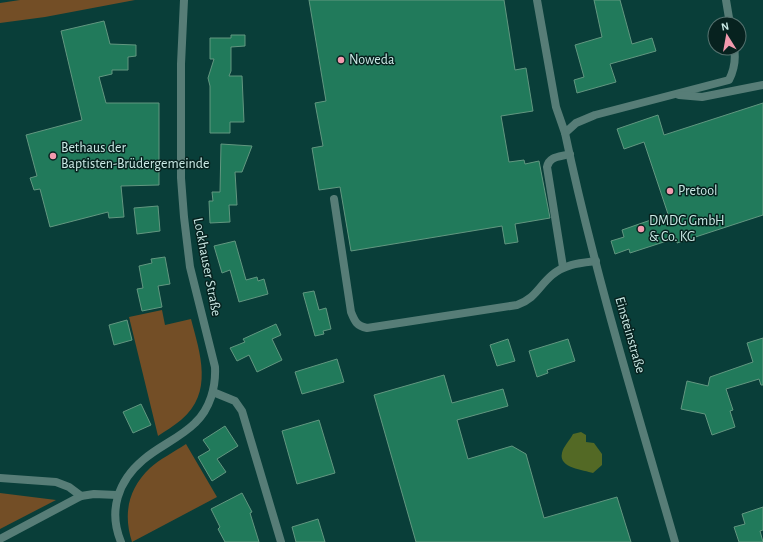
<svg xmlns="http://www.w3.org/2000/svg" width="763" height="542" font-family="'Alegreya Sans',sans-serif">
	<style>
		.green { fill: #734e26 }
		.water { fill: #536925 }
		.building { fill: #217a5b; stroke: #629780 }
		.lines { fill: none; stroke-linecap: round; stroke-linejoin: round }
		.service { stroke: #577d77; stroke-width: 8 }
		.minor { stroke: #577d77; stroke-width: 8 }
		.tertiary { stroke: #577d77; stroke-width: 8 }
		.poi-dot { fill: #f29aae; stroke: #07221f; stroke-width: 1.5 }
		.labels { text-anchor: middle; dominant-baseline: central; stroke-width: 3; stroke-linejoin: round; paint-order: stroke }
		.poi-label { font-size: 14px; fill: #cbeae6; stroke: #07221f; text-anchor: start }
		.street-label { font-size: 14px; fill: #cbeae6; stroke: #07221f }
	</style>
	<rect width="100%" height="100%" fill="#093e39"/>
	<!-- green -->
	<g class="green">
		<path d="M20,0H135L45,17L0,23V3Z"/>
		<path d="M162,310L165,325L191,319C200,353 214,393 181,420C174,426 165,431 158,436L129,317Z"/>
		<path d="M186,444L217,497L132,542C123,514 128,489 150,468C160,459 174,452 186,444Z"/>
		<path d="M0,493L56,500L0,529Z"/>
	</g>
	<!-- water -->
	<path class="water" d="M581,432L586,435V442L594,443L602,454V465L593,473C584,470 558,468 562,453C563,447 570,440 573,434Z"/>
	<!-- building -->
	<g class="building">
		<path d="M309,0H504L515,70L526,68L533,111L501,116L509,162L524,160L525,164L539,161L550,218L515,224L518,242L505,244L502,226L351,251L340,187L319,190L312,148L323,146L315,103L326,101Z"/>
		<path d="M594,0H620L632,44L652,38L656,51L610,64L616,82L577,93L574,80L584,77L575,45L602,37Z"/>
		<path d="M104,21L110,44L136,45V56L128,57V70H112V74L99,77L106,103H159V185L121,186L124,217L109,218L108,212L50,227L40,189L34,190L30,178L37,176L26,135L82,120L61,31Z"/>
		<path d="M231,35H245V46L231,47V71L229,76H242L244,122H230V133H210V86L208,78L214,59H210V38H231Z"/>
		<path d="M763,103V215L677,243L676,238L630,253L629,249L615,254L611,241L624,237L622,230L668,214L644,142L624,149L617,129L658,115L664,135Z"/>
		<path d="M221,144L252,146L242,172H235L237,205H229L230,222L210,223L209,201H213L212,192H220Z"/>
		<path d="M158,206L160,231L137,234L134,208Z"/>
		<path d="M235,241L246,280L257,277L258,281L264,279L268,294L239,302L230,270L222,273L214,246Z"/>
		<path d="M165,257L170,284L158,286L162,307L142,311L137,289L143,288L139,266L152,263L151,259Z"/>
		<path d="M314,291L319,310L326,308L331,329L323,331L324,334L315,336L303,293Z"/>
		<path d="M127,320L132,340L114,345L109,325Z"/>
		<path d="M276,324L281,335L272,339L282,360L257,372L249,355L237,361L230,348L245,342L243,339Z"/>
		<path d="M763,338V385H761L759,379L726,389L733,410L730,411L735,427L712,435L705,414L681,409L687,381L708,386L710,377L753,362L747,343Z"/>
		<path d="M508,339L515,361L497,366L490,345Z"/>
		<path d="M568,339L575,361L547,370L548,373L537,377L529,351Z"/>
		<path d="M337,359L344,382L302,394L295,372Z"/>
		<path d="M444,375L452,403L503,389L508,406L457,420L468,459L512,446L526,454L544,518L617,497L631,542H416L374,395Z"/>
		<path d="M141,404L151,425L133,433L123,412Z"/>
		<path d="M319,420L335,473L297,484L282,431Z"/>
		<path d="M225,426L238,446L217,459L226,472L212,481L198,457L210,450L203,440Z"/>
		<path d="M242,493L252,512L250,513L259,542H225L218,529L220,527L211,509Z"/>
		<path d="M763,507V530L760,531L763,542H739L734,527L745,524L742,514Z"/>
		<path d="M318,519L325,542H296L292,527Z"/>
	</g>
	<g class="lines">
		<!-- service -->
		<g class="service">
			<path d="M537,0L556,107L565,133L576,123L595,115L729,80C734,70 736,59 734,48"/>
			<path d="M726,0L730,24"/>
			<path d="M679,95L702,97L763,85"/>
			<path d="M334,199L351,312C355,322 357,326 367,328L517,305C536,298 538,287 552,275C565,264 580,263 596,261"/>
			<path d="M563,267L547,167C549,156 560,157 570,154"/>
			<path d="M213,392L235,401L242,411L281,542"/>
		</g>
		<!-- minor -->
		<g class="minor">
			<path d="M565,133C594,271 636,407 675,542"/>
			<path d="M0,478L56,482L69,487L81,496"/>
			<path d="M0,539L81,496L94,494L117,495"/>
		</g>
		<!-- tertiary -->
		<path class="tertiary" d="M121,542C108,511 118,481 143,460C159,446 180,438 195,423C210,409 216,387 215,367L190,267L184,217L181,178V64L184,0"/>
	</g>
	<!-- markers -->
	<g class="poi-dot">
		<circle cx="341" cy="60" r="4"/>
		<circle cx="53" cy="156" r="4"/>
		<circle cx="670" cy="191" r="4"/>
		<circle cx="641" cy="229" r="4"/>
	</g>
	<g class="labels">
		<!-- poi labels -->
		<g class="poi-label">
			<text x="349" y="60">Noweda</text>
			<text x="61" y="148">Bethaus der<tspan x="61" dy="16">Baptisten-Brüdergemeinde</tspan></text>
			<text x="678" y="191">Pretool</text>
			<text x="649" y="221">DMDG GmbH<tspan x="649" dy="16">&amp; Co. KG</tspan></text>
		</g>
		<!-- street labels -->
		<g class="street-label">
			<text transform="translate(207 267) rotate(79)">Lockhauser Straße</text>
			<text transform="translate(630 335) rotate(74)">Einsteinstraße</text>
		</g>
	</g>
	<!-- north arrow -->
	<g transform="translate(727 36) rotate(349)"><circle r="19" fill="#07221f" stroke="#55726f"/>
	<path d="M0-3L7 15L0 10L-7 15Z" fill="#f29aae"/>
	<text y="-6" font-size="11" font-weight="bold" text-anchor="middle" fill="#cbeae6">N</text>
	</g>
</svg>
